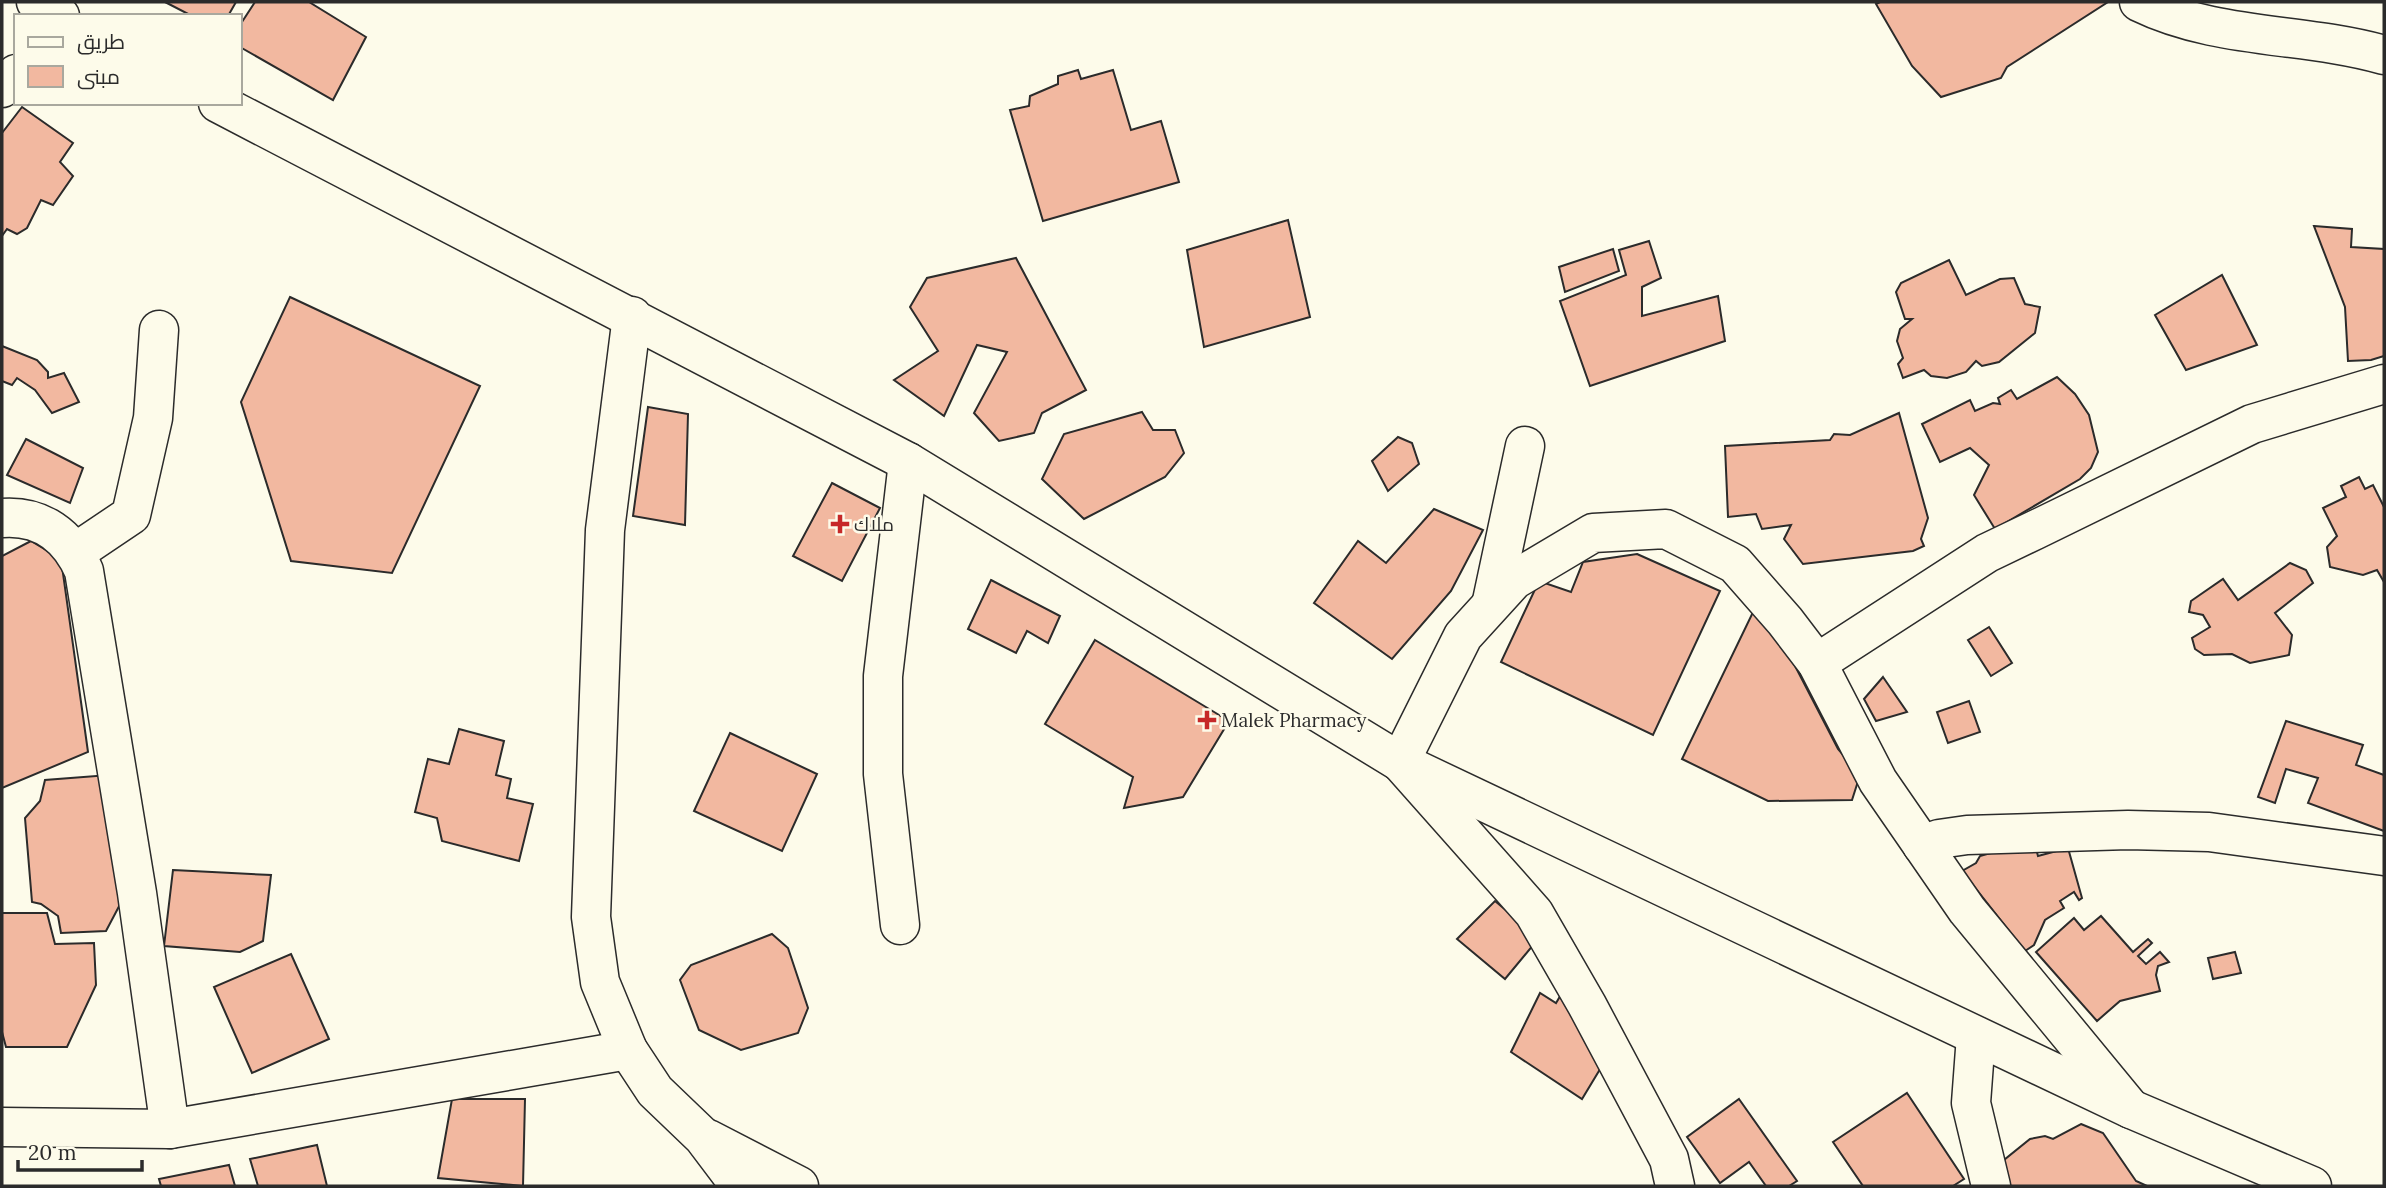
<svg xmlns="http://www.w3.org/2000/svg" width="2386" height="1188" font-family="Lora,Cairo,serif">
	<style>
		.building { fill: #f2b8a0; stroke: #2b2b2b; stroke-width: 2 }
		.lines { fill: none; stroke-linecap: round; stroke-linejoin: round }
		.minor-casing { stroke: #2b2b2b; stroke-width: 41 }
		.highway-casing { stroke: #2b2b2b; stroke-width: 41 }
		.minor { stroke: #fdfbea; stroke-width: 38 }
		.highway { stroke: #fdfbea; stroke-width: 38 }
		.poi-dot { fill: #c62828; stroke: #fdfbea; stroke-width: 2.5 }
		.labels { text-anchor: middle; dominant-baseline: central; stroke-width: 5; stroke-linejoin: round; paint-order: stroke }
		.poi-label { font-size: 19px; fill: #2b2b2b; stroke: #fdfbea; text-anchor: start }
	</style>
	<rect width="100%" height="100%" fill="#fdfbea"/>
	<!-- building -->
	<g class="building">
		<path d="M165,2H236L228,16H192Z"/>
		<path d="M255,2H309L366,37L333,100L240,47V25Z"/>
		<path d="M1880,2H2108L2007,67L2001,78L1941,97L1912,66L1876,4Z"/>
		<path d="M1078,70L1081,79L1113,70L1131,130L1161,121L1179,182L1043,221L1010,110L1029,106L1030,96L1058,84V76Z"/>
		<path d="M22,107L73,143L60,162L73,176L53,205L41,200L27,228L17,234L7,229L2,236V133Z"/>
		<path d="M1288,220L1310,317L1204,347L1187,250Z"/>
		<path d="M2314,226L2352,229L2351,247L2384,249V356L2371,360L2348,361L2345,307Z"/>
		<path d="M1649,241L1661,278L1642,287V316L1718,296L1725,341L1590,386L1560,301L1626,275L1619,250Z"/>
		<path d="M1613,249L1619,271L1565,292L1559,267Z"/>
		<path d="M1016,258L1086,390L1042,413L1034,433L999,441L974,413L1007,352L977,345L944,416L894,380L938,351L910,307L927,278Z"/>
		<path d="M1949,260L1966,295L2000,279L2014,278L2025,304L2040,307L2035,333L1999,362L1982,366L1976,361L1966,372L1947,378L1931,376L1924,370L1903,378L1898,364L1903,358L1897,341L1900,329L1912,319H1905L1896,292L1901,283Z"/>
		<path d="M2222,275L2257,345L2186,370L2155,315Z"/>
		<path d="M290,297L480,386L392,573L291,561L241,402Z"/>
		<path d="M2,346L37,360L48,372V378L64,373L79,402L52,413L35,390L17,378L12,385L2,381Z"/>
		<path d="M2057,377L2075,394L2089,415L2098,452L2091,468L2080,479L1995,529L1974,495L1989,465L1970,448L1940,462L1922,424L1970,400L1975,411L1993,403L2000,404L1998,398L2011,390L2017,399Z"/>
		<path d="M648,407L688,414L685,525L633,516Z"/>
		<path d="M1142,412L1153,430H1175L1184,453L1165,477L1084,519L1042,479L1064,434Z"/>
		<path d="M1899,413L1928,518L1921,539L1924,546L1913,551L1803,564L1784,539L1791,525L1762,529L1756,514L1728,517L1725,446L1830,440L1834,434L1850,435Z"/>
		<path d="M1398,437L1412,443L1419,464L1388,491L1372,461Z"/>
		<path d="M26,439L83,468L70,503L7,475Z"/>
		<path d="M2359,477L2365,489L2373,485L2384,507V582L2377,570L2363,575L2330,567L2327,547L2337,536L2323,508L2346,497L2341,486Z"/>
		<path d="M832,483L880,508L842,581L793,556Z"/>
		<path d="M1434,509L1483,530L1451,591L1392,659L1314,603L1358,541L1386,563Z"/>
		<path d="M31,541L61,559L88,752L2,788V556Z"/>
		<path d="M1637,554L1720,591L1653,735L1501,662L1539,581L1571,592L1583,562Z"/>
		<path d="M2290,563L2306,570L2313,583L2275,613L2292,635L2289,655L2250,663L2232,654L2204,655L2195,649L2192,638L2210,627L2203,615L2189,612L2191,601L2223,579L2238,600Z"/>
		<path d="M991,580L1060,616L1048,643L1027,631L1016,653L968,629Z"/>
		<path d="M1755,608L1778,633L1838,749L1860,775L1852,800L1768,801L1682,759Z"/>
		<path d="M1989,627L2012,663L1991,676L1968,640Z"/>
		<path d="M1095,640L1229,721L1183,797L1124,808L1133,777L1045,724Z"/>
		<path d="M1883,677L1907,712L1876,721L1864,699Z"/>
		<path d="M1969,701L1980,732L1948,743L1937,712Z"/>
		<path d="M2286,721L2363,745L2356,765L2384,775V831L2308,803L2318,778L2286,769L2275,803L2258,797Z"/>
		<path d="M459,729L504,741L496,775L511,779L507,798L533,804L519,861L442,841L437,818L415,812L428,759L449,764Z"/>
		<path d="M730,733L817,774L782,851L694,811Z"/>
		<path d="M109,775L125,895L106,931L61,933L58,916L41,904L32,902L25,818L40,801L45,780Z"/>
		<path d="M2034,841L2038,856L2068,848L2082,898L2079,900L2074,892L2060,901L2064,908L2045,920L2034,945L2025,951L1962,871L1976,863L1980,856Z"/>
		<path d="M173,870L271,875L263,941L240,952L164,946Z"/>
		<path d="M1495,901L1539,938L1505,979L1457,939Z"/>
		<path d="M2,913H47L55,944L94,943L96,985L67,1047H6L2,1032Z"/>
		<path d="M2101,916L2133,952L2148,939L2152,943L2138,956L2146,964L2160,952L2169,962L2158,966L2156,975L2160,991L2120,1001L2097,1021L2036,952L2074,918L2084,930Z"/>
		<path d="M772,934L788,948L808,1008L798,1033L741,1050L699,1030L680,980L691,965Z"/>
		<path d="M2235,952L2241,973L2213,979L2208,958Z"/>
		<path d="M291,954L329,1039L252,1073L214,987Z"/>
		<path d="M1568,983L1608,1056L1582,1099L1511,1052L1540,993L1556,1003Z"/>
		<path d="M1907,1093L1964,1179L1953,1186H1863L1833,1142Z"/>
		<path d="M452,1099H525L523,1186L438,1178Z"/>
		<path d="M1739,1099L1797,1181L1789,1186H1766L1749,1162L1720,1183L1687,1137Z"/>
		<path d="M2081,1124L2103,1133L2136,1181L2147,1186H2011L1998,1170L2004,1160L2030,1139L2045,1136L2053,1139Z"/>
		<path d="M317,1145L327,1186H258L250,1159Z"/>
		<path d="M229,1165L235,1186H161L159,1179Z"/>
	</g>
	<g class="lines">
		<defs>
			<g id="minor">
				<path d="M2139,2C2217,40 2303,32 2384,55"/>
				<path d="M2,88L16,74"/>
				<path d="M632,316L605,530L591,917L600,982L628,1050L655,1091L703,1137L740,1186"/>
				<path d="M2,518C41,515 69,536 84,571L137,893L170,1129"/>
				<path d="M76,552L131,515L153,418L159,330"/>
				<path d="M1492,601L1525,446"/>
				<path d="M1817,663L1987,553L2035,530L2252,424L2384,384"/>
				<path d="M1922,845L1939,839L1967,835L2128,830L2209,832L2384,856"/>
				<path d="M900,925L883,774V676L908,462"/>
				<path d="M1976,1036L1971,1103L1991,1186"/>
				<path d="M2,1127L170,1129L628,1050"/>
				<path d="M708,1139L799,1186"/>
				<path d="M1675,1186L1669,1159L1587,1005L1534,913L1400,762L1463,636L1514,580L1593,533L1666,529L1735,564L1785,621L1817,663L1878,781L1967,910L2131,1109"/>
			</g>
			<g id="highway">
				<path d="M36,2L60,16"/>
				<path d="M218,103L908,462L1400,762L2131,1109L2312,1186"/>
			</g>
		</defs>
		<!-- minor casing -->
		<use href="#minor" class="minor-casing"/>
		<!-- highway casing -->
		<use href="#highway" class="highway-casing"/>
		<!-- minor -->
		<use href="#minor" class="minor"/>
		<!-- highway -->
		<use href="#highway" class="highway"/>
	</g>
	<!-- markers -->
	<g class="poi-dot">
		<path d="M836.5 513.5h7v7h7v7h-7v7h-7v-7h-7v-7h7z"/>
		<path d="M1203.5 709.5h7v7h7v7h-7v7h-7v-7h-7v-7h7z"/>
	</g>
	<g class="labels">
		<!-- poi labels -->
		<g class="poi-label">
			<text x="854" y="524">ملاك</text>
			<text x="1221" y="720">Malek Pharmacy</text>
		</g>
	</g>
	<!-- border -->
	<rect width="2386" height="1188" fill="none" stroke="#2b2b2b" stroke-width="7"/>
	<!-- legend -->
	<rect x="14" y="14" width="228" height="91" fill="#fdfbea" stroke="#a9a89e" stroke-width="2"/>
	<rect x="28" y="37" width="35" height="10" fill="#fdfbea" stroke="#a9a89e" stroke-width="2"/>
	<text x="77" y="49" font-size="21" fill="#2b2b2b">طريق</text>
	<rect x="28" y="66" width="35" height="21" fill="#f2b8a0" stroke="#a9a89e" stroke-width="2"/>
	<text x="77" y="84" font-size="21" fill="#2b2b2b">مبنى</text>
	<!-- scale -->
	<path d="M18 1160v10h124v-10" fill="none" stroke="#2b2b2b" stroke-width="3.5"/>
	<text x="28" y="1160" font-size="21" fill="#2b2b2b" stroke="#fdfbea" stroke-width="5" paint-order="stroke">20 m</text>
</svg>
